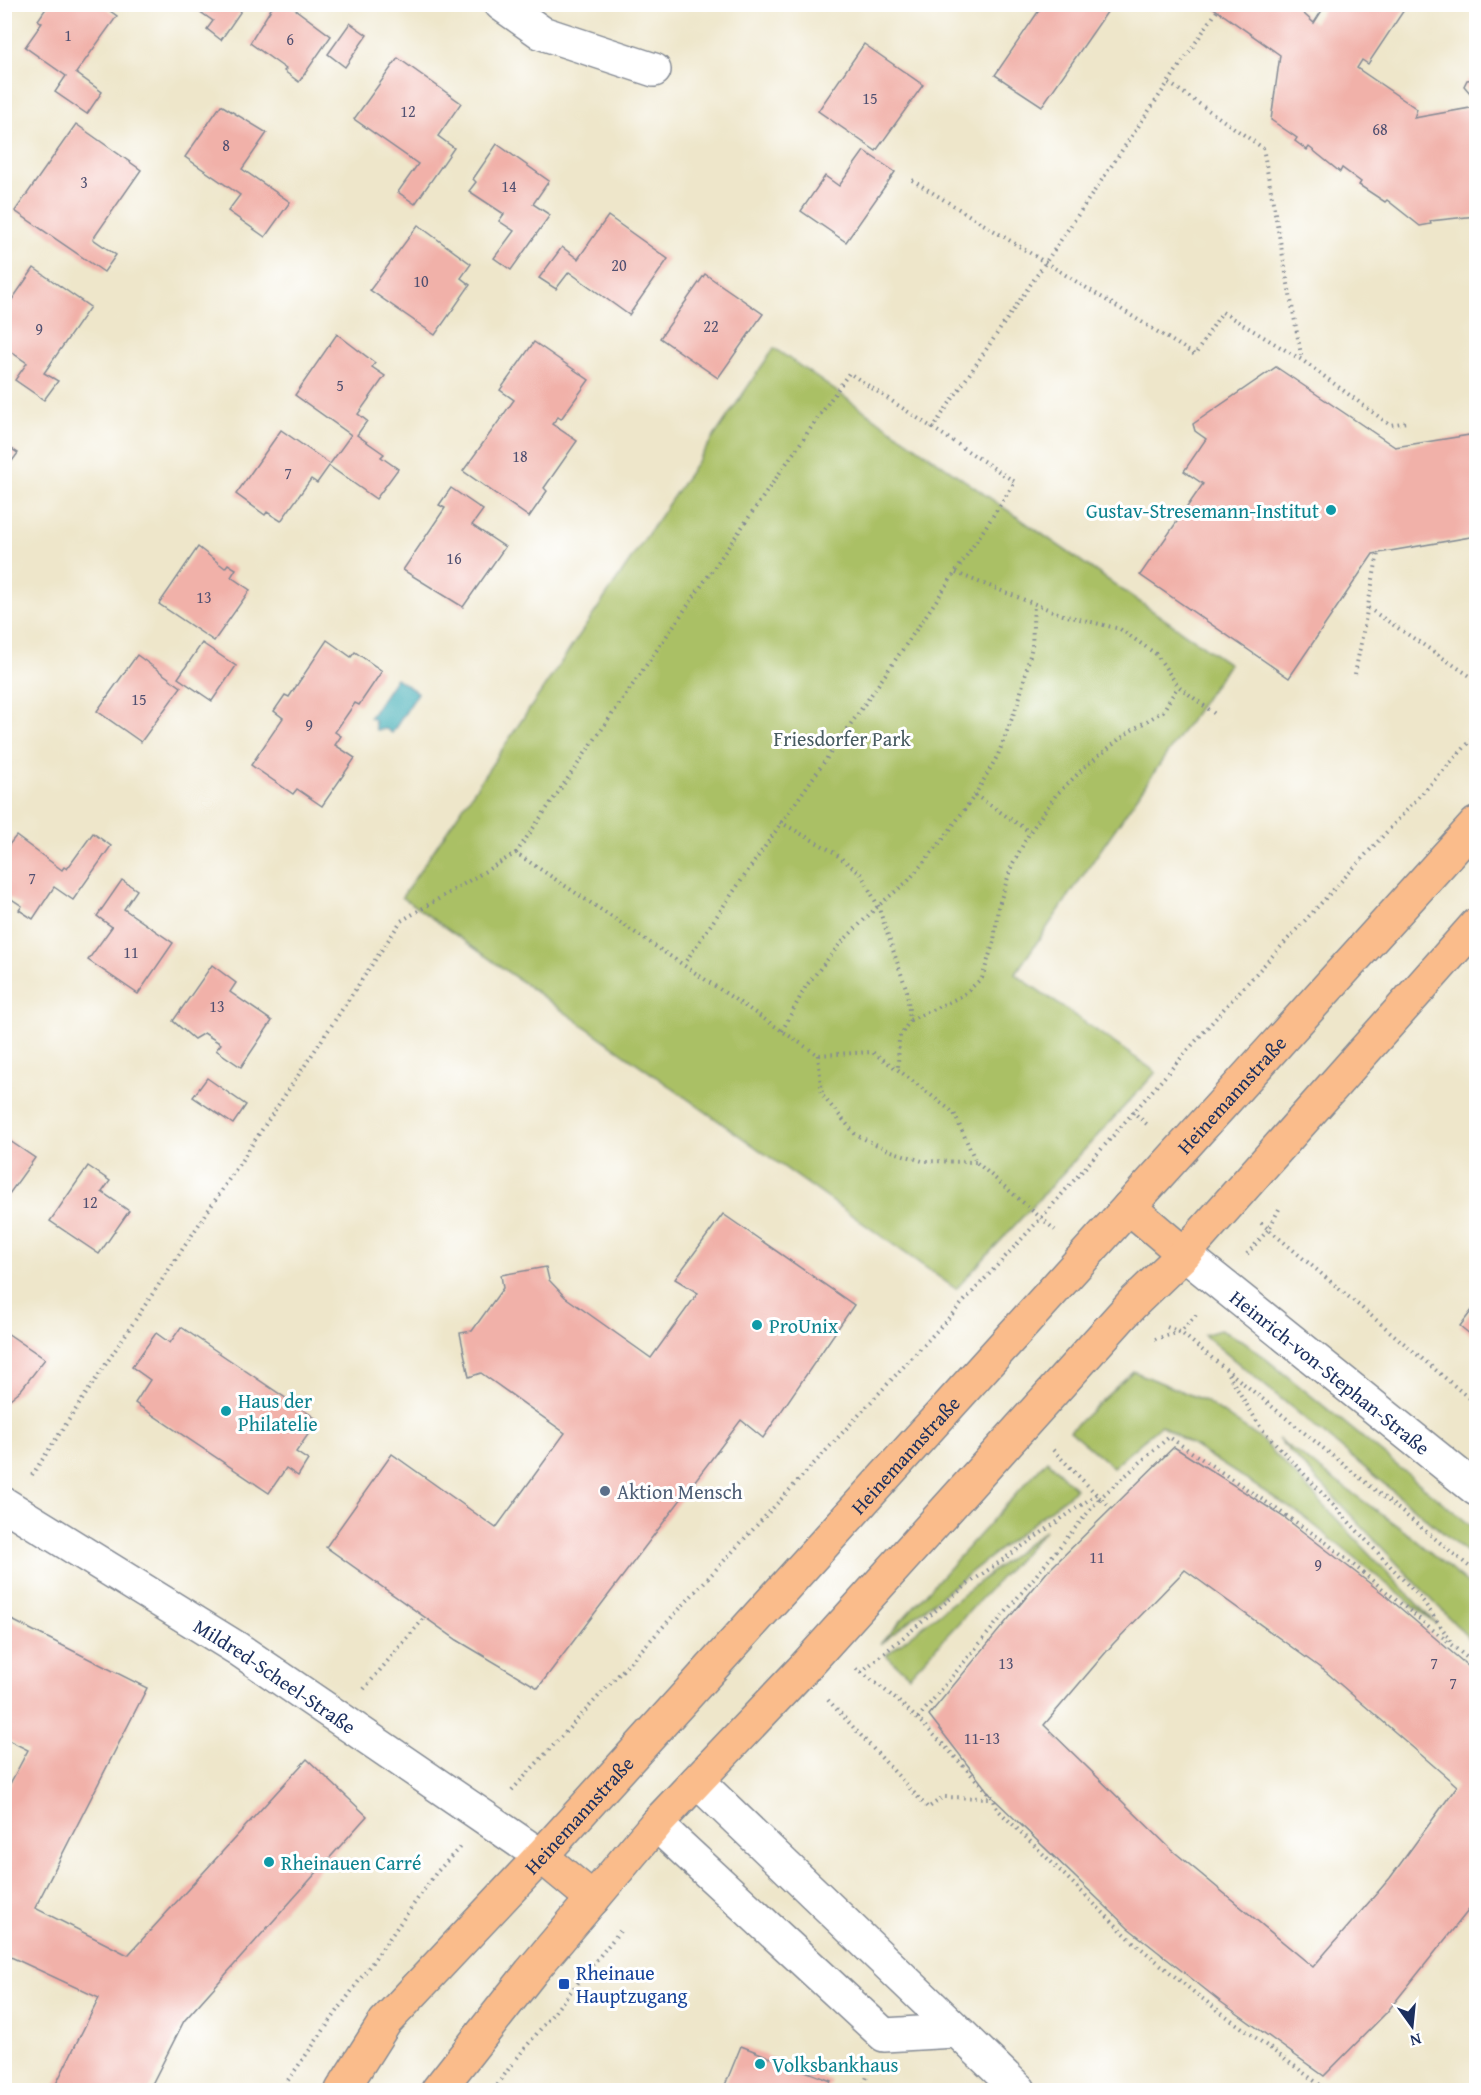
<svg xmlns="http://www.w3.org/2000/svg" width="1481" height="2095" font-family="'Gentium Book Plus',serif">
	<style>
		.green { fill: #aac065; stroke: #627862; stroke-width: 1.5 }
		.water { fill: #3aabb3; stroke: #2a6d88; stroke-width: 1.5 }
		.building { fill: #f1b1a9; fill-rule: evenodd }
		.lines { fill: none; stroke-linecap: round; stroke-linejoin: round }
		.minor-casing { stroke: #848a94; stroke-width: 36 }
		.major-casing { stroke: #848a94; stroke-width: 36 }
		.path { stroke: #848a94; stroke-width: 4; stroke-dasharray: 1.5 4.5; stroke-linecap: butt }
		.minor { stroke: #fff; stroke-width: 33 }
		.major { stroke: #fabc8b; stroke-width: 33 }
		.culture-dot { fill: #0f9aa8; stroke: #fff; stroke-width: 2 }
		.service-dot { fill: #5c6f8a; stroke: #fff; stroke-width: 2 }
		.transit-dot { fill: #1a4fb4; stroke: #fff; stroke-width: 2 }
		.labels { text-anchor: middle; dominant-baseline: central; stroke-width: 6; stroke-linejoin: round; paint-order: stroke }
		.number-label { font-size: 16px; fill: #505071 }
		.culture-label { font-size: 20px; fill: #0d838f; stroke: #fff; text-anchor: start }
		.park-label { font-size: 20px; fill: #465a60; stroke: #fff }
		.street-label { font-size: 20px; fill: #1b2f5e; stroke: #fff }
		.service-label { font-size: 20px; fill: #4e5e75; stroke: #fff; text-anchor: start }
		.transit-label { font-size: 20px; fill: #164399; stroke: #fff; text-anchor: start }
	</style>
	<rect width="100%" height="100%" fill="#fff"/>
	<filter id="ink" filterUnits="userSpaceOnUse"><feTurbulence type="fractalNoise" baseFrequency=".0167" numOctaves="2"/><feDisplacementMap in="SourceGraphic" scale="12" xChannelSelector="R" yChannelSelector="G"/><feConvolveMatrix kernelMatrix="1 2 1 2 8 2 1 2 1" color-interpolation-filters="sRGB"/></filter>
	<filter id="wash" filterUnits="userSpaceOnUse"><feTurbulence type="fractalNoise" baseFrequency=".008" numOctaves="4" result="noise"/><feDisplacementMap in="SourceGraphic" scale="24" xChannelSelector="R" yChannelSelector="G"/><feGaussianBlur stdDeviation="1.35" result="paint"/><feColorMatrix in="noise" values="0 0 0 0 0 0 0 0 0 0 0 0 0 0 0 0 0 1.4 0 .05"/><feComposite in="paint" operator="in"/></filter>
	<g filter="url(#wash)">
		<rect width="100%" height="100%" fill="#eee6ca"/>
		<!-- green -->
		<g class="green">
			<path d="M774,348L1229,664L1015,974L1156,1072L956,1289L402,897Z"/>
			<path d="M1220,1330L1245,1342L1469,1524L1476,1531V1560L1204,1335Z"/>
			<path d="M1133,1371L1205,1401L1262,1440L1436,1624L1304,1517L1161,1425L1113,1467L1070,1431Z"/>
			<path d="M1278,1439L1410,1535L1476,1591V1646Z"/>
			<path d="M1047,1460L1076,1489L880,1644Z"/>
			<path d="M1045,1530L909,1676L886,1655Z"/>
		</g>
		<!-- water -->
		<path class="water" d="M396,678L418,693L392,733L386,729L376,730L374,720L370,717Z"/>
		<g id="blocks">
			<!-- building -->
			<g class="building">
				<path d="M49,4H100L117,16L76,73L102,92L87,114L55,92L66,76L25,47L42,23L38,20Z"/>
				<path d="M189,4H237L243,8L221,40L207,29L213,21Z"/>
				<path d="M274,4H288L331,36L299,82L284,71L286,69L250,43Z"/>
				<path d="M1208,4H1293L1314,23L1326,4H1408L1368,64L1362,60L1357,68L1417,109L1414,118L1476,107V216L1430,221L1431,224L1420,226L1387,200L1385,202L1359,185L1361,182L1342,168L1340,172L1309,147L1307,150L1295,141L1297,138L1271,120L1280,55Z"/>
				<path d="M1033,5H1112L1042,106L995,75L1040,9Z"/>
				<path d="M350,23L367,35L345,67L328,54Z"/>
				<path d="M864,44L923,85L876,151L818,111Z"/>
				<path d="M398,58L461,103L438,136L454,148L415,204L398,192L418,164L354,119Z"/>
				<path d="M1476,79V100L1464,86L1467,80Z"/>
				<path d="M221,105L267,133L242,169L290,202L265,237L228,211L240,195L185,157Z"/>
				<path d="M76,124L141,170L93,239L116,255L104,272L15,211Z"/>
				<path d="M497,144L549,181L533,204L550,215L511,270L494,258L514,231L499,221L504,214L469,191L476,182L473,179Z"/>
				<path d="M864,151L895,172L846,242L801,211L825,176L839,186Z"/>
				<path d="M608,216L668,259L629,315L569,272L556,289L539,278L562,247L578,259Z"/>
				<path d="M418,225L471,264L461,278L470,285L435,335L370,290Z"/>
				<path d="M34,268L90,307L44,373L58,381L44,400L15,380L27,363L4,347V311Z"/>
				<path d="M705,274L763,314L718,378L660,338Z"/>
				<path d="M337,334L375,363L372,367L385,376L358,414L367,421L357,435L384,454L381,457L398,469L376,499L329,466L317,483L311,479L281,521L267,512L265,515L236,494L281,430L330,464L351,435L295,395Z"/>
				<path d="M534,342L589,380L561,419L558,417L552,424L577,441L544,488L547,491L529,517L463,471L514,400L500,390Z"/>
				<path d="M1276,367L1395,447L1476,434V536L1373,554L1289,678L1140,575L1203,484L1184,471L1206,439L1195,431L1193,424Z"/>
				<path d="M4,444L18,453L4,472Z"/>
				<path d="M451,488L483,510L472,525L505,547L463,607L403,570L445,508L439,505Z"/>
				<path d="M198,547L225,568L228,564L236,569L231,577L250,590L214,641L159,604Z"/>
				<path d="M327,640L351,657L355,652L382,671L359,705L355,703L335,732L341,736L335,745L355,758L322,806L297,789L293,794L251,765L283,718L274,711L285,695L289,697Z"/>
				<path d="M202,643L236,666L212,701L178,678Z"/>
				<path d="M137,655L181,687L141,742L97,711Z"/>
				<path d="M93,833L111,846L73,900L54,887L33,919L19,910L22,906L4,894V851L16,836L62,870L64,867L67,869Z"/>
				<path d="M122,880L137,890L124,909L173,943L138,994L88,960L112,927L97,916Z"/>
				<path d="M212,965L236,983L230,992L272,1021L241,1067L216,1050L221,1044L204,1033L194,1039L173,1021Z"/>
				<path d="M207,1078L246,1105L233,1124L193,1097Z"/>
				<path d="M4,1137L35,1158L4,1201Z"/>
				<path d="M88,1166L110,1181L102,1192L129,1211L99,1254L50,1221Z"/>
				<path d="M723,1214L854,1305L763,1438L741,1420L538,1688L457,1640L326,1547L392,1454L496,1528L565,1433L481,1373L469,1377L460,1333L472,1331L503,1288L501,1275L546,1267L549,1280L565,1297L651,1358L698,1293L675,1279Z"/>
				<path d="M1476,1305V1339L1460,1326Z"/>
				<path d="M181,1327L318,1420L296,1452L308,1460L298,1476L286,1468L269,1493L135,1403L150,1380L132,1367L156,1333L170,1343Z"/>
				<path d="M4,1331L45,1359L21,1390L4,1404Z"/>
				<path d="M1174,1447L1285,1518L1385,1595L1476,1673V1901L1387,2012L1324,2076L1221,2002L1128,1928L993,1798L929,1715L1047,1572ZM1185,1570L1326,1672L1457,1786L1390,1878L1313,1967L1172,1850L1044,1725L1113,1644Z"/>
				<path d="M4,1616L147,1688L35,1908L128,1955L307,1759L367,1816L184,2021L149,2090H53L99,1998L11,1957L4,1969V1795L28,1750L4,1738Z"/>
				<path d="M741,2046L831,2081L827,2090H723Z"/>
			</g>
		</g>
	</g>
	<g filter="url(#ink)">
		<use href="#blocks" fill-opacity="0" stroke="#848a94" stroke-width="1.5"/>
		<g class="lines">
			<defs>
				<g id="minor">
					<path d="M501,4L542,33L654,70"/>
					<path id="s1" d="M1184,1254L1476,1489"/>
					<path id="s2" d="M4,1504L238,1649L541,1856"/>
					<path d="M697,1781L1019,2090"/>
					<path d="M656,1824L884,2035L954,2031"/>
				</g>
				<g id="major">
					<path d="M1129,1207L1184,1254"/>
					<path d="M541,1856L593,1899"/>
					<path id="s3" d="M342,2090L385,2022L541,1856L1476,824"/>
					<path d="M438,2090L531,1972L656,1824L801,1671L1132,1304L1184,1254L1476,925"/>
				</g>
			</defs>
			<!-- minor casing -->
			<use href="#minor" class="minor-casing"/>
			<!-- major casing -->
			<use href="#major" class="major-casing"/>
			<!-- path -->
			<g class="path">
				<path d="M1169,83L1263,148L1302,360"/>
				<path d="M912,180L1195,355L1222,312L1302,360L1390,425L1407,422"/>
				<path d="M932,429L1217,11"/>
				<path d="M956,573L1063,615L1120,629L1156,654L1178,686L1215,714"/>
				<path d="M1368,608L1476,680"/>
				<path d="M1355,674L1378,553"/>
				<path d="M975,795L1030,832"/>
				<path d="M780,822L832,851L861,874L878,906L907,991L910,1020L899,1038L898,1068"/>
				<path d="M516,853L849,373L1015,482C909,646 793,803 684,964"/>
				<path d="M910,1020L962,996L982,978L994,941L998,908L1012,865L1030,832L1056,795L1087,765L1129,732L1163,711L1178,686"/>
				<path d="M782,1031L806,986L840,944L878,906L908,881L944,838L975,795L998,755L1019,700L1032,647L1034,604"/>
				<path d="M818,1055L822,1095L856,1135L888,1150L922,1161L976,1162"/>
				<path d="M1132,1111L1149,1126"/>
				<path d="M1261,1223L1476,1404"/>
				<path d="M1247,1254L1269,1229L1279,1209"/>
				<path d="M1167,1327L1180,1332L1476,1572"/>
				<path d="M1155,1339L1180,1332L1196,1315"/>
				<path d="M1228,1374L1261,1428L1423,1601L1451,1641"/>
				<path d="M1053,1450L1100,1498L1169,1437L1324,1541L1476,1665"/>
				<path d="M32,1475L401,921L516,853L818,1055L872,1052L897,1069L954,1113L976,1162L1055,1230"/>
				<path d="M856,1669C909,1704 950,1752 993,1798L997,1809L1131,1940L1196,1994L1327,2090"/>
				<path d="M861,1672L968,1584L1097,1494"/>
				<path d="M364,1689L425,1617"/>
				<path d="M828,1700L928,1808L943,1797L991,1798"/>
				<path d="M918,1718L1100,1498L1110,1507"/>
				<path d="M512,1790L1042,1217L1229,1003L1476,735"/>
				<path d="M517,2058L620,1931"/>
				<path d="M281,2090L436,1873L460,1847"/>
				<path d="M494,2090L512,2064"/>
				<path d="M862,2090L869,2071"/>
			</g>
			<!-- minor -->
			<use href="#minor" class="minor"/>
			<!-- major -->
			<use href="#major" class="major"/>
		</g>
	</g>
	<!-- markers -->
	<g class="culture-dot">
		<circle cx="1331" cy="510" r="6"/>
		<circle cx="757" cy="1325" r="6"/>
		<circle cx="226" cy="1411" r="6"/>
		<circle cx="269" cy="1862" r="6"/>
		<circle cx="760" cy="2064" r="6"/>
	</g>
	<circle class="service-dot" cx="605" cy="1491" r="6"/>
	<rect class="transit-dot" x="558" y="1978" width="12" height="12" rx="3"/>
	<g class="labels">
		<!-- number labels -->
		<g class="number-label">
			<text x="68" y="35">1</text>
			<text x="290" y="39">6</text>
			<text x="870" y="98">15</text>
			<text x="408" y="111">12</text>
			<text x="1380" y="129">68</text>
			<text x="226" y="145">8</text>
			<text x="84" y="182">3</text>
			<text x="509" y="186">14</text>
			<text x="619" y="265">20</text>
			<text x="421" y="281">10</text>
			<text x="711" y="326">22</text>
			<text x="39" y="329">9</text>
			<text x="340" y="385">5</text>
			<text x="520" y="456">18</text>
			<text x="288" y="473">7</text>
			<text x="454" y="558">16</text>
			<text x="204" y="597">13</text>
			<text x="139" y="699">15</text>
			<text x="309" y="725">9</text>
			<text x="32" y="878">7</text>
			<text x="131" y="952">11</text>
			<text x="217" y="1006">13</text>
			<text x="90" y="1202">12</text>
			<text x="1097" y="1557">11</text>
			<text x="1318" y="1565">9</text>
			<text x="1006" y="1663">13</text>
			<text x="1434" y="1663">7</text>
			<text x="1453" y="1683">7</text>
			<text x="982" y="1738">11-13</text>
		</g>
		<!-- culture labels -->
		<g class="culture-label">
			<text x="1319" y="510" text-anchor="end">Gustav-Stresemann-Institut</text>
			<text x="769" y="1325">ProUnix</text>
			<text x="238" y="1400">Haus der<tspan x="238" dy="23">Philatelie</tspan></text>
			<text x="281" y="1862">Rheinauen Carré</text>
			<text x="772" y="2064">Volksbankhaus</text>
		</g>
		<!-- park labels -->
		<g class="park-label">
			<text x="842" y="738">Friesdorfer Park</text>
		</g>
		<!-- street labels -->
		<g class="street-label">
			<text stroke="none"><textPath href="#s3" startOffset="1336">Heinemannstraße</textPath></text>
			<text stroke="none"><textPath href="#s1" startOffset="188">Heinrich-von-Stephan-Straße</textPath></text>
			<text stroke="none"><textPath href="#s3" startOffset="850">Heinemannstraße</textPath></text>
			<text stroke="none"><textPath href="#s2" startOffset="321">Mildred-Scheel-Straße</textPath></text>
			<text stroke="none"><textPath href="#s3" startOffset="364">Heinemannstraße</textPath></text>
		</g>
		<!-- service labels -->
		<g class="service-label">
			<text x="617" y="1491">Aktion Mensch</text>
		</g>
		<!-- transit labels -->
		<g class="transit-label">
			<text x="576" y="1972">Rheinaue<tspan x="576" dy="23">Hauptzugang</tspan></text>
		</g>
	</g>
	<!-- margin -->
	<rect width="1481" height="2095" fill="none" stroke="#fff" stroke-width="24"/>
	<!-- north arrow -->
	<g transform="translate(1412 2026) rotate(165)" stroke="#ffffff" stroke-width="4.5" paint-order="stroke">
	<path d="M0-4.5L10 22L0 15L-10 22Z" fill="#1b2f5e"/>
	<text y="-9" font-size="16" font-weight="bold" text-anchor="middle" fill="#1b2f5e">N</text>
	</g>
</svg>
